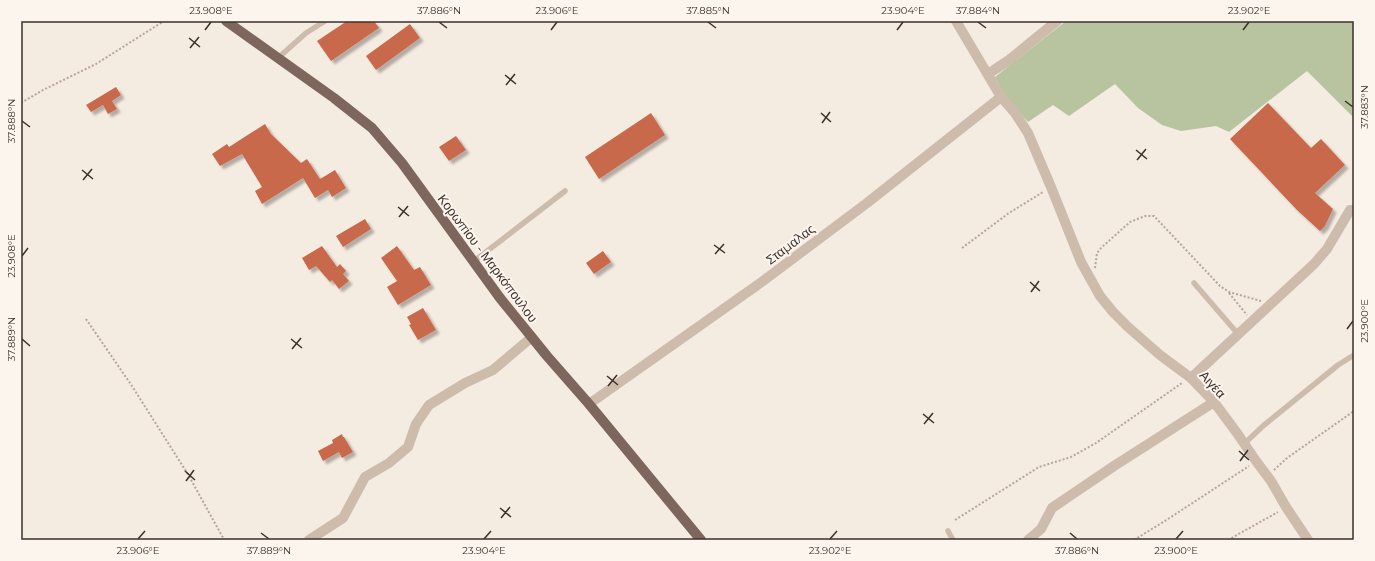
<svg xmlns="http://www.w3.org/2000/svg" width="1375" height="561" font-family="Montserrat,sans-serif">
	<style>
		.green { fill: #b8c4a0 }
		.building { fill: #c8694b; filter: url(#shadow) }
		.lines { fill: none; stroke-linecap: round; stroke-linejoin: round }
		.path { stroke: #b9a596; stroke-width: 2; stroke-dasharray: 2 2; stroke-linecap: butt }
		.service { stroke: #cdbbac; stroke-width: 5.5 }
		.minor { stroke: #cdbbac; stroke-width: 10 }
		.primary { stroke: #7d675c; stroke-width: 10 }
		.ticks { fill: none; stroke: #3b302b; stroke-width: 1.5 }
		.labels { text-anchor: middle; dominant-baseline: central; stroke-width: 4; stroke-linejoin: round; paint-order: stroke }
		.street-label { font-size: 13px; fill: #3b302b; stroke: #fbf5ee }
		.neatline { fill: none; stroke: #3b302b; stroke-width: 1.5 }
		.ticks-label { font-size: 10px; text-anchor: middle; fill: #3b302b }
	</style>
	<defs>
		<filter id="shadow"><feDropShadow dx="3.5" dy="3.5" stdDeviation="1" flood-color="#0004"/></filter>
	</defs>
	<rect width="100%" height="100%" fill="#f4ebe1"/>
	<!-- green -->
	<path class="green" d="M1066,21H1354V118L1307,71L1229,132L1216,126L1181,131L1162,125L1138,108L1115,84L1069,116L1053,105L1028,122L1006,97L995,77Z"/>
	<!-- building -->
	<g class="building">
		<path d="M347,21H374L379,28L331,61L317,41Z"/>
		<path d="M410,24L420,38L376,70L366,56Z"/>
		<path d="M116,87L121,95L112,101L117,109L108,114L103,105L91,112L86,105Z"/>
		<path d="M1268,103L1311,148L1321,139L1345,165L1315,193L1333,209L1325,226L1320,231L1297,210L1230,139Z"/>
		<path d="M651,113L665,135L599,179L585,157Z"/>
		<path d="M265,124L271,134L301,163L307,159L320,179L335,170L346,188L332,197L328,190L315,198L303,178L262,204L255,191L262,187L242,154L220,166L212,154L227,144L229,147Z"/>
		<path d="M456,136L466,150L449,161L439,147Z"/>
		<path d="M365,219L371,229L343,247L336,236Z"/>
		<path d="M322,246L337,267L340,264L346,271L343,274L349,281L339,289L332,280L330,282L316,266L309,270L302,258Z"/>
		<path d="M397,246L414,270L420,267L431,285L398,305L387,287L397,281L381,258Z"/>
		<path d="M603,251L611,262L594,274L586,263Z"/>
		<path d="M423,308L436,330L418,340L409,325L411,324L407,317Z"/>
		<path d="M342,434L343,437H344L353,452L342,458L339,452L323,461L318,451L333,443L332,440Z"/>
	</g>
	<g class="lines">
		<!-- path -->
		<g class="path">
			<path d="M21,103L43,90L96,64L164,21"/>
			<path d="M962,248L1009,213L1043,192"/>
			<path d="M1095,268L1097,253L1101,248L1130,222L1145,216H1154L1220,286L1229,292L1261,301"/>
			<path d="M1229,293L1247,315"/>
			<path d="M86,319L132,386L189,476L222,536L225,540"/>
			<path d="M1274,470L1287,458L1354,411"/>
			<path d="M955,520L1039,467L1071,457L1096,443L1182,383"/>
			<path d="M1134,540L1168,519L1249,466"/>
			<path d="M1228,540L1278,512"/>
		</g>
		<!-- service -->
		<g class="service">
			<path d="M278,58L306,33L325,21"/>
			<path d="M473,262L565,191"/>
			<path d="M1194,283L1238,334"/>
			<path d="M1245,443L1263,426L1338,365L1354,355"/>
			<path d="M948,531L953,540"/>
		</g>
		<!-- minor -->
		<g class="minor">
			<path d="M956,21L1001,97L1015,113L1028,133L1051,187L1081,262L1100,296L1113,312L1128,327L1160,355L1191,378L1214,402L1237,433L1256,461L1271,481L1286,507L1308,540"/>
			<path d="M988,74L1009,60L1057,21"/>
			<path d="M1191,378L1314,264L1327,249L1350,210H1354"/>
			<path d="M589,404L763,281L867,203L1001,97"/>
			<path d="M309,540L343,518L365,477L389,463L408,447L416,424L429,405L465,383L493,370L532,337"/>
			<path d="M1028,540L1041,529L1052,508L1114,466L1214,402"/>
		</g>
		<!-- primary -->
		<path class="primary" d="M226,21L334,98L372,128L402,163L500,298L547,356L589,404L701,540"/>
	</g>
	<!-- ticks -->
	<path class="ticks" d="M439,22L447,28M708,22L716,28M978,22L986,28M205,30L211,22M551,30L557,22M897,30L903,22M1243,30L1249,22M189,38L200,47M190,48L199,37M505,75L516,84M506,85L515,74M1345,101L1353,107M821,113L831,122M22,121L30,127M822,123L830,112M1136,150L1147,159M1137,160L1146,149M82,170L93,179M83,180L92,169M398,207L409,216M399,217L408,206M714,245L725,253M715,254L724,244M22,256L28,248M1030,282L1040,291M1031,292L1039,281M1347,329L1353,321M22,339L30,346M291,339L302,348M292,349L301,338M607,376L618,385M608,386L617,375M923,414L934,423M924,424L933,413M1239,451L1249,460M1240,461L1248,450M185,471L195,480M186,481L194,470M500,508L511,517M501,518L510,507M261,533L269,539M1070,533L1077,539M138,539L145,531M484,539L491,531M830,539L837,531M1176,539L1183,531"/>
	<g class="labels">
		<!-- street labels -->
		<g class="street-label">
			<text transform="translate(790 244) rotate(-37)">Σταμαλας</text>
			<text transform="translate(488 258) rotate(53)">Κορωπίου - Μαρκόπουλου</text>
			<text transform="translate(1213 384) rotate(48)">Αιγέα</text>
		</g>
	</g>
	<!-- border -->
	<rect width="1375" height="561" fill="none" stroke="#fbf5ee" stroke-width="44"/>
	<rect x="22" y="22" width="1331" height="517" class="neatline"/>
	<g class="ticks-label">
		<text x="211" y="14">23.908°E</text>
		<text x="439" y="14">37.886°N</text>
		<text x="557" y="14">23.906°E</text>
		<text x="708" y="14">37.885°N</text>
		<text x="903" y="14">23.904°E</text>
		<text x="978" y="14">37.884°N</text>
		<text x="1249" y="14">23.902°E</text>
		<text transform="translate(1364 107) rotate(-90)" y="4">37.883°N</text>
		<text transform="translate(11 121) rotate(-90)" y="4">37.888°N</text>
		<text transform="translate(11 256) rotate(-90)" y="4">23.908°E</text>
		<text transform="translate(1364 321) rotate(-90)" y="4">23.900°E</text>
		<text transform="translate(11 339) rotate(-90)" y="4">37.889°N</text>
		<text x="138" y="554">23.906°E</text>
		<text x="269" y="554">37.889°N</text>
		<text x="484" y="554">23.904°E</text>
		<text x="830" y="554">23.902°E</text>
		<text x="1077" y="554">37.886°N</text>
		<text x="1176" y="554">23.900°E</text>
	</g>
</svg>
